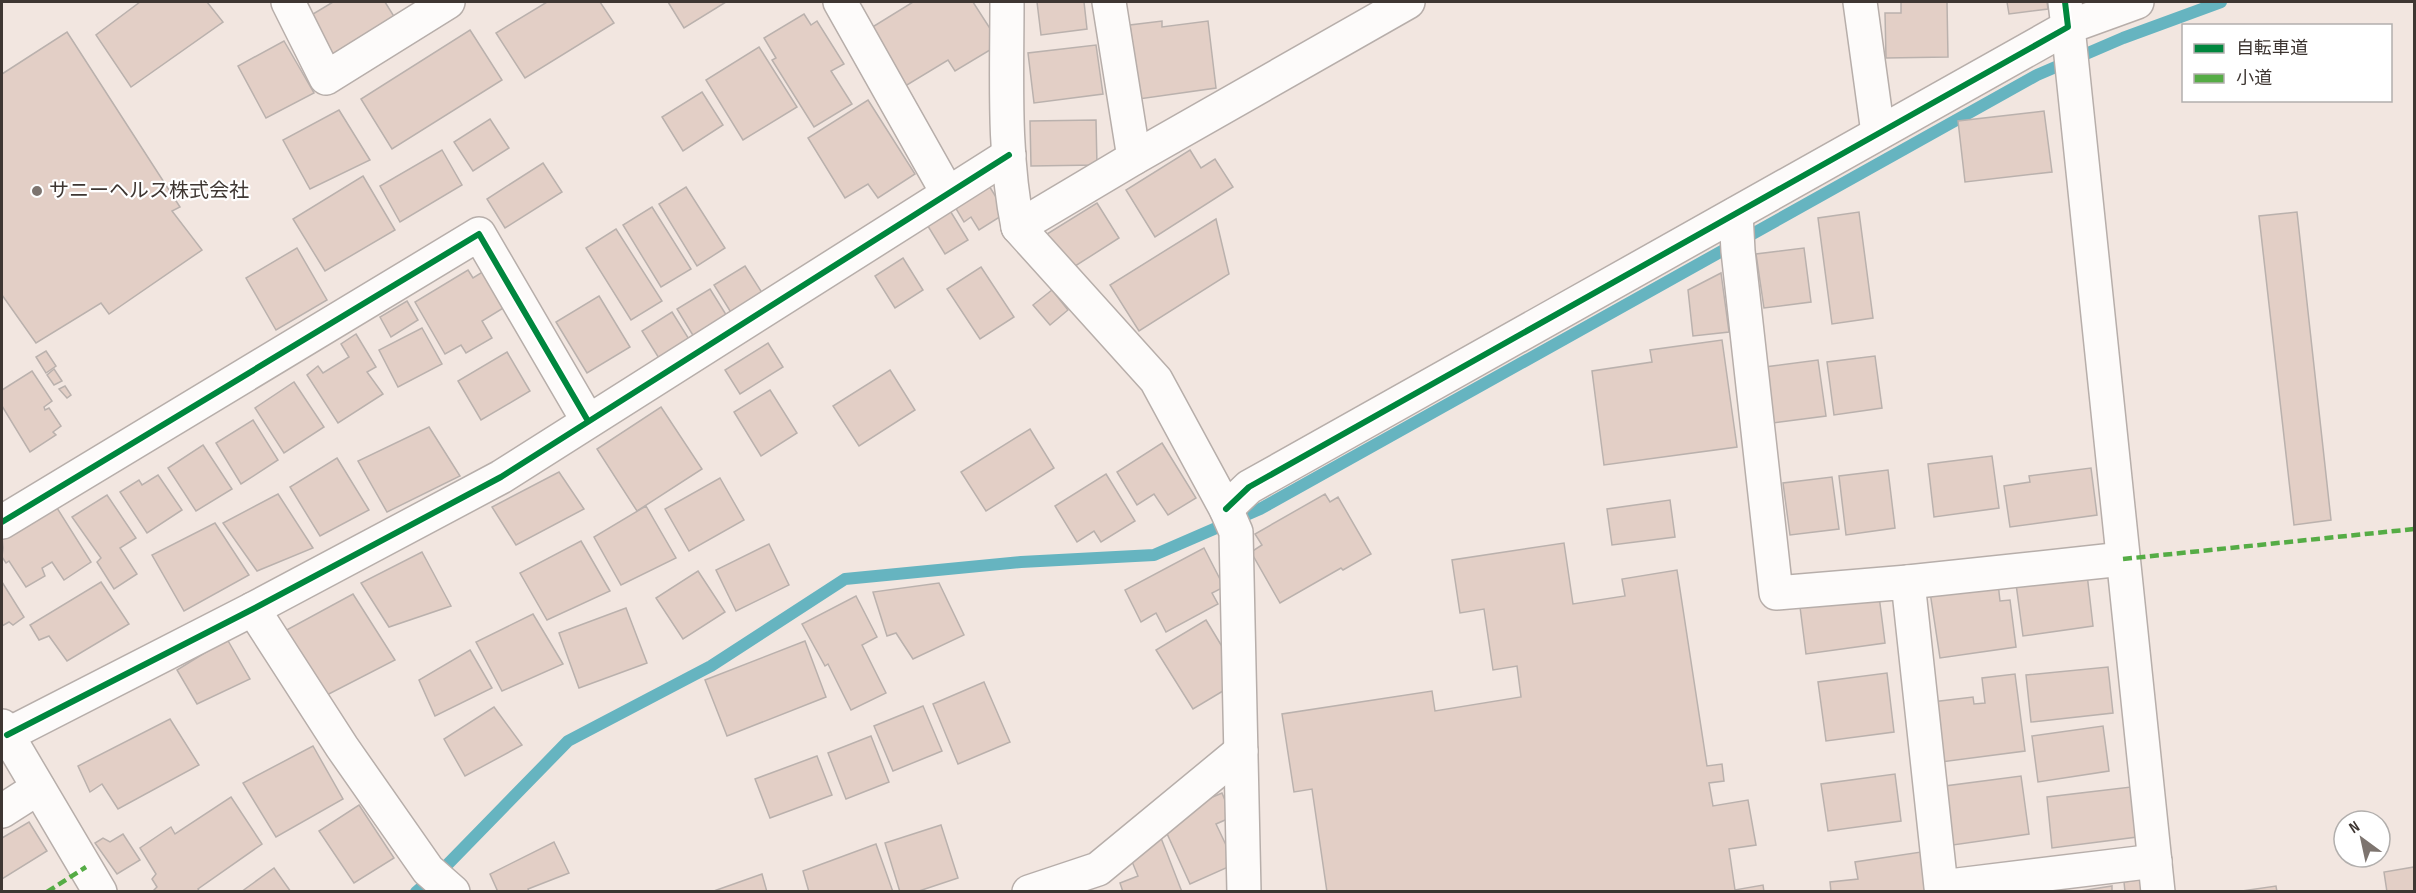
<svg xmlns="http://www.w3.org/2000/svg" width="2416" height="893" font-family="'Sofia Sans Condensed','Noto Sans JP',sans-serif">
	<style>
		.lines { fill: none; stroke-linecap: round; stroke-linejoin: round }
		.stream { stroke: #66b4c0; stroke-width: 12 }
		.building { fill: #e3cfc6; stroke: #bab1ad; stroke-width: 1.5 }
		.minor-casing { stroke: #b7aeaa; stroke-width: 36 }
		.minor { stroke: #fdfbfa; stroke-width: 33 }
		.quiet { stroke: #55ac45; stroke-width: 4.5; stroke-dasharray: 9 4.5; stroke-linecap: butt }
		.cycleway-casing { stroke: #fff; stroke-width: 10 }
		.cycleway { stroke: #00873e; stroke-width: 6 }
		.poi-dot { fill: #7d746f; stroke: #fff; stroke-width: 2 }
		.labels { text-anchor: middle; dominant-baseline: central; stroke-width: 4.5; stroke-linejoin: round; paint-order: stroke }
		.poi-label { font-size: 20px; fill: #3e3632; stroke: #fff; text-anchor: start }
	</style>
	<rect width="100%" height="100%" fill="#f2e6e0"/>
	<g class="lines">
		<!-- stream -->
		<path class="stream" d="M416,892L445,867L568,741L711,666L845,579L1021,562L1154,555L1260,509L2037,75L2123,38L2221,2"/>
	</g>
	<!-- building -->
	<g class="building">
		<path d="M140,2H207L223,22L131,87L96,35Z"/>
		<path d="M333,2H385L395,18L334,57L308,17Z"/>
		<path d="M547,2H600L614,23L525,78L496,33Z"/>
		<path d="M668,2H726L684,28Z"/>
		<path d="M913,2H973L1000,44L955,71L948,60L902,88L866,31Z"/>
		<path d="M1037,2H1084L1087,29L1041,35Z"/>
		<path d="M1901,2H1947L1948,57L1886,58L1885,13H1901Z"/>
		<path d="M2007,2H2047L2048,9L2009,14Z"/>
		<path d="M804,14L811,25L817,21L844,64L831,71L852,104L814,127L772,60L776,58L764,38Z"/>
		<path d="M1162,21V27L1208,21L1216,88L1139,99L1130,25Z"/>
		<path d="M470,30L502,80L392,149L361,99Z"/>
		<path d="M67,32L180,207L172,211L202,250L109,314L101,303L36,343L2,295V74Z"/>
		<path d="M284,41L314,93L266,118L238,66Z"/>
		<path d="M1096,45L1103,94L1034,103L1028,53Z"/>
		<path d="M759,47L797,107L743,140L706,80Z"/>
		<path d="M702,92L723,125L683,151L662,117Z"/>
		<path d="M868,100L915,174L878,198L868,184L845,198L808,138Z"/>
		<path d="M339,110L370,160L310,189L283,140Z"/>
		<path d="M2044,111L2052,172L1965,182L1958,121Z"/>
		<path d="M490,119L509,148L473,171L454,142Z"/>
		<path d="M1096,120L1097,165L1031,166L1030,121Z"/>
		<path d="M442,150L462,185L400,222L380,186Z"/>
		<path d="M1190,150L1201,168L1215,159L1233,187L1155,237L1126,190Z"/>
		<path d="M543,163L562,192L505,228L487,199Z"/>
		<path d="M363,176L395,230L325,271L293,219Z"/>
		<path d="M986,181L1006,213L979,230L971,217L964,222L952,202Z"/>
		<path d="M686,187L725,248L697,266L659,204Z"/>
		<path d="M1097,203L1119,238L1069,270L1047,234Z"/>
		<path d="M652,207L691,269L661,287L623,225Z"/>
		<path d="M949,209L968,240L945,254L926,223Z"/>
		<path d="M1859,212L1873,318L1832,324L1818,218Z"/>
		<path d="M2297,212L2331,520L2294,525L2259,216Z"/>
		<path d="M1216,219L1229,274L1139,331L1110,285Z"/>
		<path d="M616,229L662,301L631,320L586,248Z"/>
		<path d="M297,248L327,300L276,330L246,278Z"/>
		<path d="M1804,248L1811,302L1764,308L1756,254Z"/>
		<path d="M903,258L923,290L895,308L875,276Z"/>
		<path d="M745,266L766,299L735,319L714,285Z"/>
		<path d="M981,267L1014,317L980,339L947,289Z"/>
		<path d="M468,270L473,278L484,271L505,307L482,321L492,338L466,353L461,345L445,354L415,302Z"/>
		<path d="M1721,273L1729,332L1693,336L1688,290Z"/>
		<path d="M710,289L730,321L697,342L677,309Z"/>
		<path d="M1052,290L1068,310L1050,325L1033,305Z"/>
		<path d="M599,296L630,347L587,373L556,322Z"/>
		<path d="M407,301L418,320L391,337L380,317Z"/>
		<path d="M672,312L692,344L662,363L642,331Z"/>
		<path d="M422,328L442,364L398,387L379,350Z"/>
		<path d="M356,334L376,367L367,372L383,394L338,423L307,375L318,366L323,373L349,357L341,344Z"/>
		<path d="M1722,340L1737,447L1604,465L1592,371L1652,362L1650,350Z"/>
		<path d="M768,343L783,367L740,394L725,370Z"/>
		<path d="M46,351L56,366L46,373L36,357Z"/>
		<path d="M507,352L530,391L481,420L458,381Z"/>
		<path d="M1875,356L1882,408L1834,415L1827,362Z"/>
		<path d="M1818,360L1826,416L1773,423L1765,367Z"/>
		<path d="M54,369L62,381L54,385L47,375Z"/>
		<path d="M890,370L915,410L859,446L833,406Z"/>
		<path d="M32,371L52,401L44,407L45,410L49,408L61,426L53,432L56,435L30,452L2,406V390Z"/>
		<path d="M294,382L324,427L284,453L255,408Z"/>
		<path d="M65,386L71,395L67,398L59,389Z"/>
		<path d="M770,390L797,433L761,456L734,412Z"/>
		<path d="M661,407L702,469L637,511L597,449Z"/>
		<path d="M253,420L278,460L241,484L216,443Z"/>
		<path d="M429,427L460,476L387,512L358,461Z"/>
		<path d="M1030,429L1054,468L986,511L961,472Z"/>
		<path d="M1162,443L1196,498L1168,515L1154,494L1137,505L1117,472Z"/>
		<path d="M203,445L232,489L196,511L168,468Z"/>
		<path d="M1992,456L1999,508L1934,517L1928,464Z"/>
		<path d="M337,458L369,510L320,536L290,487Z"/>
		<path d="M2091,468L2097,515L2010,527L2004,486L2030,482L2029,476Z"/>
		<path d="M1888,470L1895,528L1846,535L1839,476Z"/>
		<path d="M559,472L584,509L516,545L492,507Z"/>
		<path d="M1106,474L1135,521L1101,542L1094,531L1077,542L1055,506Z"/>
		<path d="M158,475L182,510L147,533L120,492L139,480L142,485Z"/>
		<path d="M1832,477L1839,529L1790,535L1783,483Z"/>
		<path d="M720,478L744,520L689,551L665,509Z"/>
		<path d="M278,494L313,548L257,571L223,523Z"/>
		<path d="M1325,494L1330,502L1338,497L1371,554L1343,570L1341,568L1280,603L1251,552L1262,545L1255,534Z"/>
		<path d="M107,495L136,538L120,548L137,574L114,589L97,562L101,558L72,517Z"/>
		<path d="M52,500L91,562L64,580L52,562L42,568L45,576L26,587L9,561L6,563L2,557L3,548L2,536Z"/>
		<path d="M1670,500L1675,537L1612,545L1607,509Z"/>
		<path d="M646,506L676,558L621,585L594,537Z"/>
		<path d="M215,523L249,575L184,611L152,555Z"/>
		<path d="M581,541L610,591L547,620L520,573Z"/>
		<path d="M1564,543L1573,604L1625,596L1622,579L1677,570L1707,766L1722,764L1724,781L1709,783L1713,806L1748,800L1756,845L1729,849L1735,890L1763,885L1764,892H1327L1312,789L1294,792L1282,714L1432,691L1435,711L1521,697L1517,666L1493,670L1484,609L1460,613L1452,560Z"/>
		<path d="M769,544L789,585L736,611L716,570Z"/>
		<path d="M1204,548L1224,587L1212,593L1218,604L1166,632L1156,613L1141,622L1125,590Z"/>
		<path d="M422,552L451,606L389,627L361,583Z"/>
		<path d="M698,571L725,612L683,639L656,598Z"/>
		<path d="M2087,574L2093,626L2023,636L2016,584Z"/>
		<path d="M2,582L24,617L13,625L9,622L2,626Z"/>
		<path d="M101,582L129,624L67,661L49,636L39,640L30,625Z"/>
		<path d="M939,583L964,635L913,659L896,633L887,636L873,592Z"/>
		<path d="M1998,583L2000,601L2010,600L2016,647L1940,658L1930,592Z"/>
		<path d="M353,594L395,660L323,697L281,633Z"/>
		<path d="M856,596L877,637L862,645L886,693L851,710L828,664L825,666L802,624Z"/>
		<path d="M1879,596L1885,643L1806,654L1800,607Z"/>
		<path d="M626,608L647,663L579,688L559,633Z"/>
		<path d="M533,614L563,664L502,691L476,642Z"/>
		<path d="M1206,620L1229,658L1228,688L1193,709L1156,650Z"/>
		<path d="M227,639L250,679L197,704L177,670Z"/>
		<path d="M805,641L826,697L727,736L705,680Z"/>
		<path d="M470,650L492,688L435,716L419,680Z"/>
		<path d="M2108,667L2113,713L2031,722L2026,675Z"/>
		<path d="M1887,673L1894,732L1826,741L1818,682Z"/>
		<path d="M2015,674L2025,751L1941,762L1932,702L1973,697L1974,704L1985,703L1982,678Z"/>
		<path d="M984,682L1010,742L958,764L933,704Z"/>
		<path d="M923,706L942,751L893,771L874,726Z"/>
		<path d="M494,707L522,745L465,776L444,739Z"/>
		<path d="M170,719L199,765L118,809L102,784L90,792L78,766Z"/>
		<path d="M2103,726L2109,771L2038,782L2032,736Z"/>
		<path d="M871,736L889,782L846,799L828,753Z"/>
		<path d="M313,746L343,799L276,837L243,783Z"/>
		<path d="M817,756L832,795L770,818L755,779Z"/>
		<path d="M1895,774L1901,821L1828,831L1821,784Z"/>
		<path d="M2021,776L2029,834L1953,845L1945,786Z"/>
		<path d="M2131,787L2137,837L2052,848L2047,797Z"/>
		<path d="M1222,793L1232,817L1216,824L1235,864L1190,884L1164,827L1175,813Z"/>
		<path d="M231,797L262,844L198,889L200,892H152L157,887L152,879L156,874L140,848L171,827L175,834Z"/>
		<path d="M359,805L394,858L354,883L319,831Z"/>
		<path d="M29,822L47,851L2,879V838Z"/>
		<path d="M941,825L958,878L916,892H900L885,843Z"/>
		<path d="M123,834L140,860L117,874L95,843L103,838L110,842Z"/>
		<path d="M1161,838L1182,892H1123L1120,883L1138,876L1128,852Z"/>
		<path d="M554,842L569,873L528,889L529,892H498L490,874Z"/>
		<path d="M876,844L893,892H809L803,871Z"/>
		<path d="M1921,852L1926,892H1831L1830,882L1858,879L1855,862Z"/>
		<path d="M2414,867V892H2387L2384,872Z"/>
		<path d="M274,868L291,892H241Z"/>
		<path d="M762,874L767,892H711Z"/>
		<path d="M2144,879L2145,892H2125L2124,882Z"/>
		<path d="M2112,886V892H2074Z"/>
		<path d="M2276,886L2277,892H2235Z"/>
	</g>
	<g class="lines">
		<defs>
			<g id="minor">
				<path d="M288,2L326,78L448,2"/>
				<path d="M840,2L947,192"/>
				<path d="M1007,2C1007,76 1003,154 1018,227L1156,380L1226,509L1236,532L1244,892"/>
				<path d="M1109,2L1134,158"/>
				<path d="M1860,2L1878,133"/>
				<path d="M2137,2L2068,27L2158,892"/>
				<path d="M1736,214L1738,251L1776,593L1908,582L1941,887L2155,861"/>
				<path d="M1018,227L1134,158L1408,2"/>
				<path d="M1226,509L1249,487L2068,27L2065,2"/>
				<path d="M2,522L479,234L588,421"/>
				<path d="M1908,582L2123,559"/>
				<path d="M253,609L342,747L428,870L453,892"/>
				<path d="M2,726L100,892"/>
				<path d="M7,735L253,609L501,477L1009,155"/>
				<path d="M2,811L38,788"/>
				<path d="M1029,892L1098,869L1241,751"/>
			</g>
		</defs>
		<!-- minor casing -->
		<use href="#minor" class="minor-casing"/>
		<!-- minor -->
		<use href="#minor" class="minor"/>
		<!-- quiet -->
		<g class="quiet">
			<path d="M2123,559L2414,529"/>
			<path d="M47,892L86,867"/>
		</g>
		<defs>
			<g id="cycleway">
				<path d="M1226,509L1249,487L2068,27L2065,2"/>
				<path d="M2,522L479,234L588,421"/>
				<path d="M7,735L253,609L501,477L1009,155"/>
			</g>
		</defs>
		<!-- cycleway casing -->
		<use href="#cycleway" class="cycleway-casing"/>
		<!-- cycleway -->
		<use href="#cycleway" class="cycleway"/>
	</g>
	<!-- markers -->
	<circle class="poi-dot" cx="37" cy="191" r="6"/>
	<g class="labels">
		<!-- poi labels -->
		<g class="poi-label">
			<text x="49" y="191">サニーヘルス株式会社</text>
		</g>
	</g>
	<!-- border -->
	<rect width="2416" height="893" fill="none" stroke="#3e3632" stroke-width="6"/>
	<!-- legend -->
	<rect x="2182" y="24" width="210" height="78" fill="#ffffff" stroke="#b2afad" stroke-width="1.5"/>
	<rect x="2194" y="44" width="30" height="9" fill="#00873e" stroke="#b2afad" stroke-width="1.5"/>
	<text x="2236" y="54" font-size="18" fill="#3e3632">自転車道</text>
	<rect x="2194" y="74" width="30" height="9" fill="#55ac45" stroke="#b2afad" stroke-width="1.5"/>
	<text x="2236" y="84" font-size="18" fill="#3e3632">小道</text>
	<!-- north arrow -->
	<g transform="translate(2362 839) rotate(327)"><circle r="28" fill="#ffffff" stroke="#b2afad" stroke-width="1.5"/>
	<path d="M0-4.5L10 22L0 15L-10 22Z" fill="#7d746f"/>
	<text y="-9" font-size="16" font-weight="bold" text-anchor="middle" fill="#3e3632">N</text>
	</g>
</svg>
